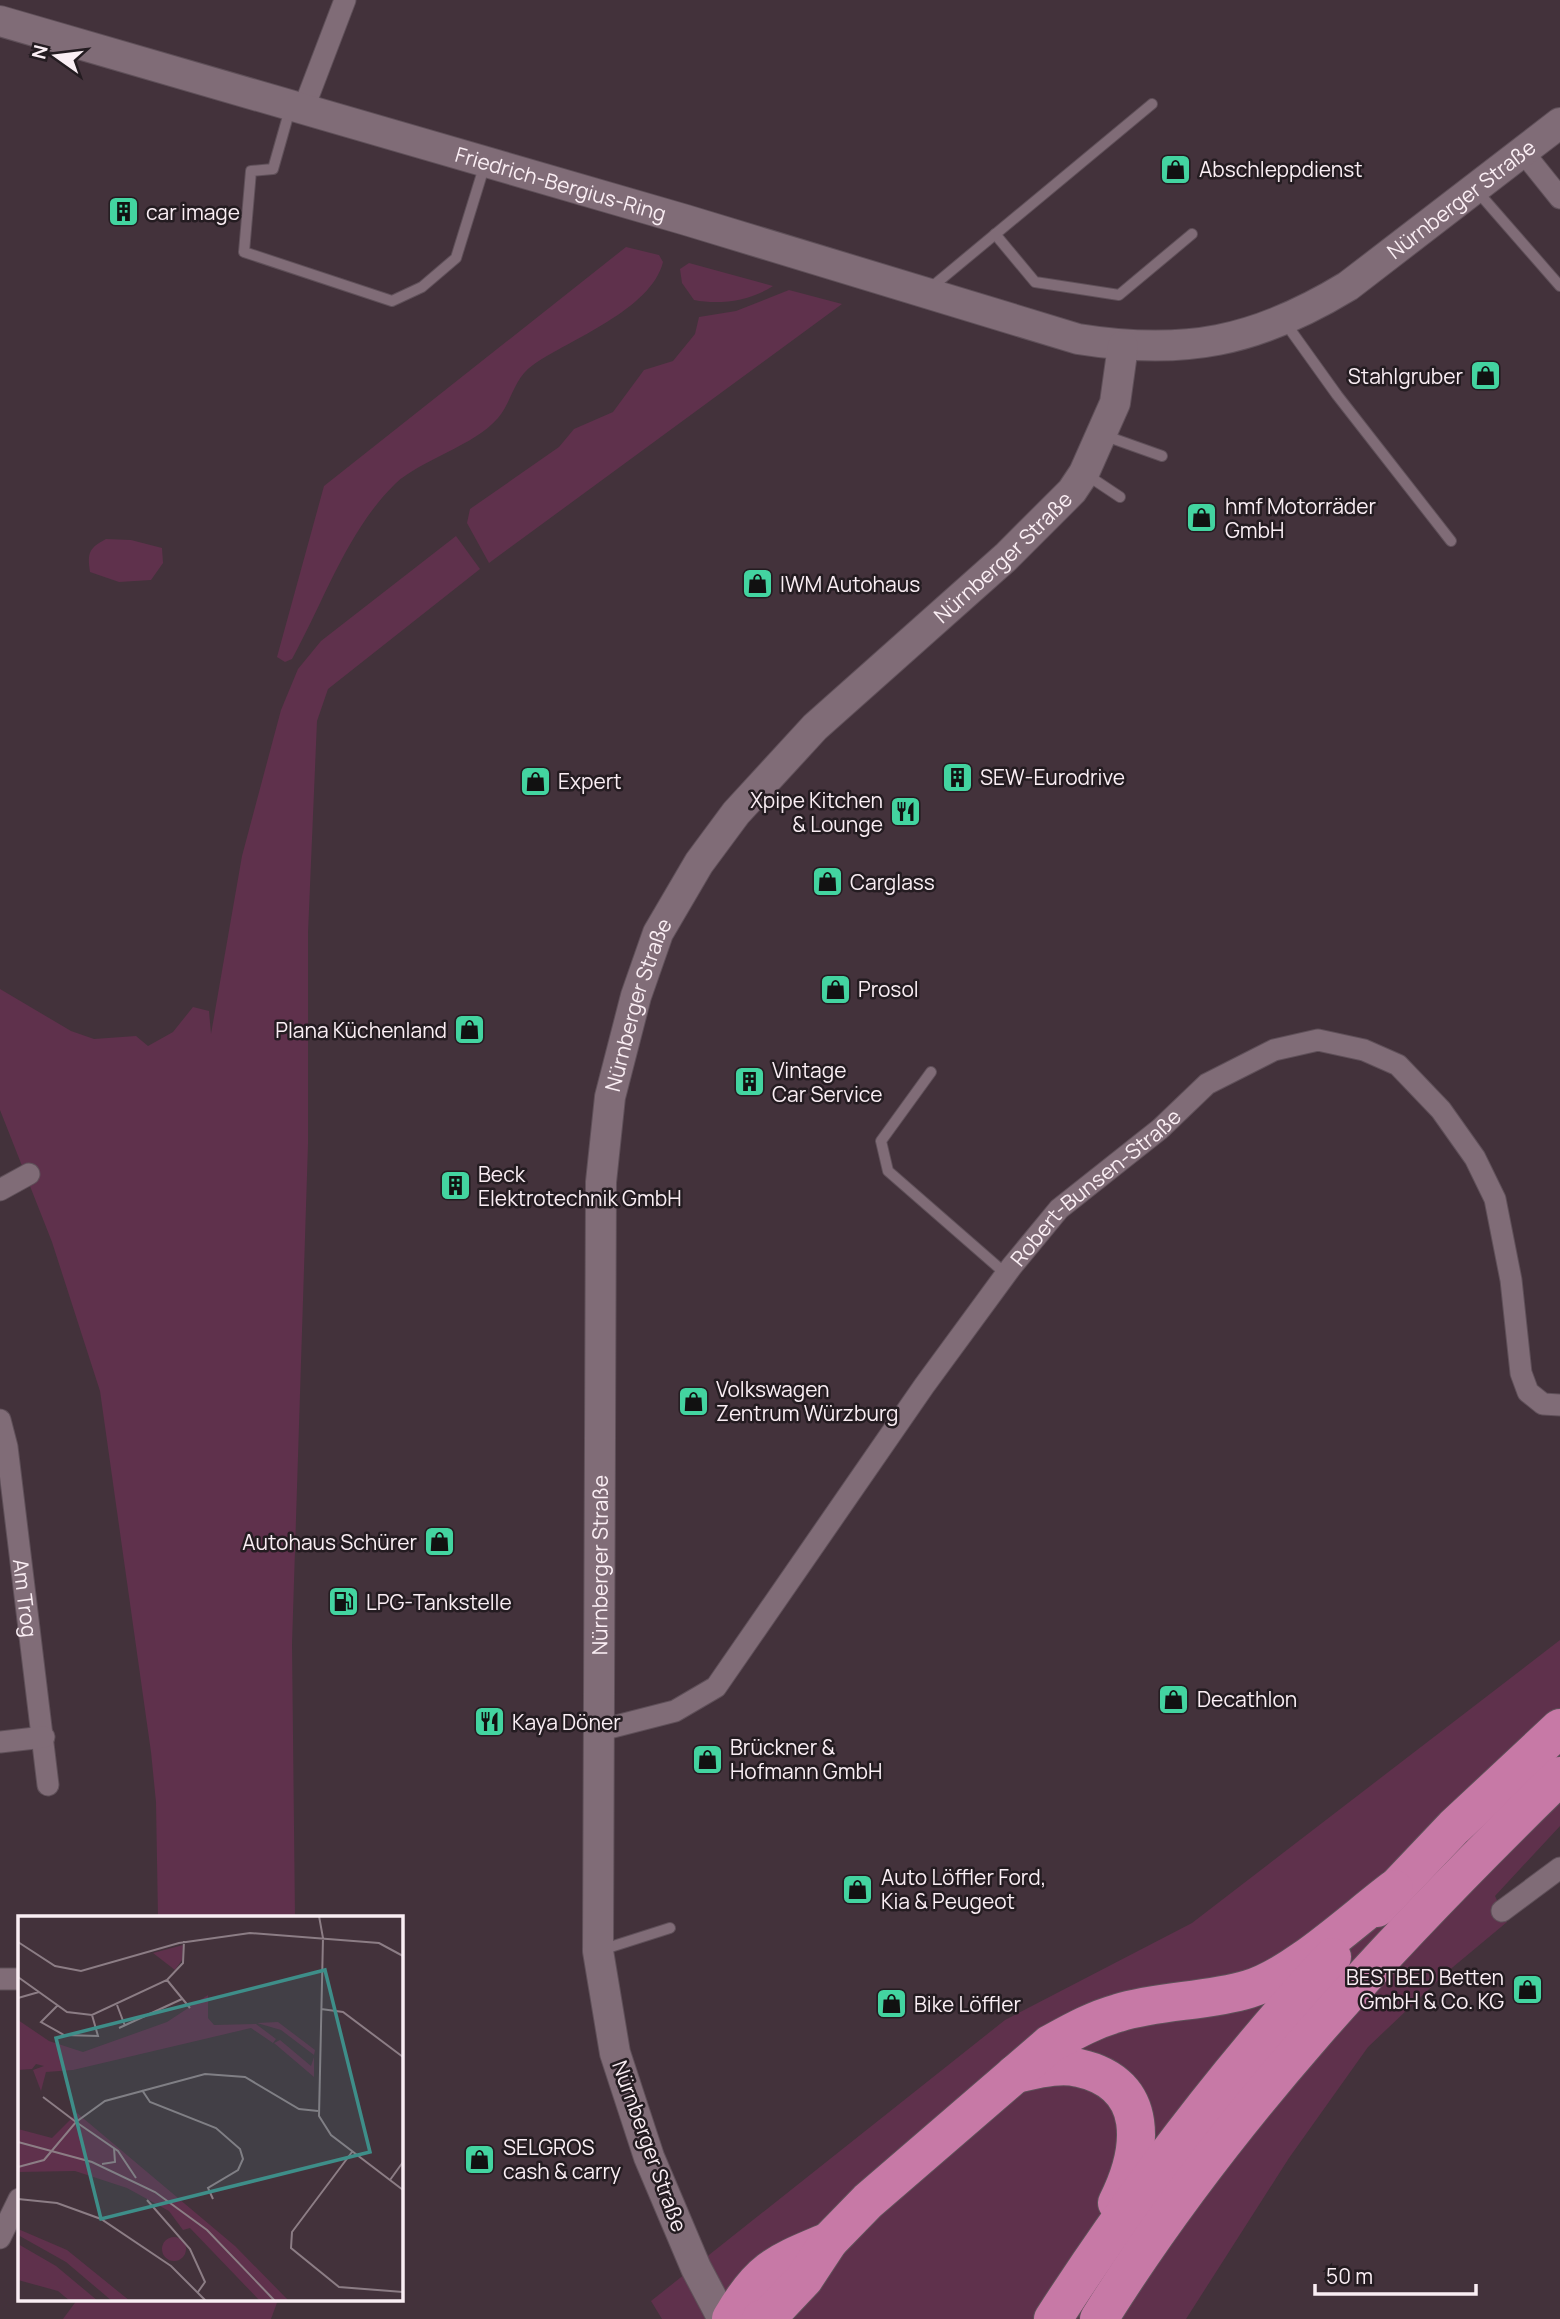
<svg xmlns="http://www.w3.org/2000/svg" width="1560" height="2319" font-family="Manrope,sans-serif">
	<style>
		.green { fill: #5f314c }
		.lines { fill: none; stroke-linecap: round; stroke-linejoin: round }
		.lane-casing { stroke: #5f5059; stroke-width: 12 }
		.street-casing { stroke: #5f5059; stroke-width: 23 }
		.secondary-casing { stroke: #5f5059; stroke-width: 32 }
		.highway-casing { stroke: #5f5059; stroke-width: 40 }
		.lane { stroke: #806c77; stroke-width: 10 }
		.street { stroke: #806c77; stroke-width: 21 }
		.secondary { stroke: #806c77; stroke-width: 30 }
		.highway { stroke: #c779a6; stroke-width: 38 }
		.labels { text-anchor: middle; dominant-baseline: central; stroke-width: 5; stroke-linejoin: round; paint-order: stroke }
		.poi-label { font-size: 21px; fill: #faeef4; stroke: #241c21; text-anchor: start }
		.street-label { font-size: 21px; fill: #faeef4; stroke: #241c21 }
		.inset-road { fill: none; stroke: #8c7d85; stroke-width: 2 }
		.view { fill: #3e8e89; fill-opacity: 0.15; stroke: #3e8e89; stroke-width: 3.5 }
		.inset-edge { fill: none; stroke: #faeef4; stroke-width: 3.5 }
	</style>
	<rect width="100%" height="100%" fill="#43323b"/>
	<!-- green -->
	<g class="green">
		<path d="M626,247L659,255L663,262C651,310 570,339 533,365C513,379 512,402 498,418C474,446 420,460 395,484C347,531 324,601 292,659L285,662L277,657L324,486Z"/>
		<path d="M689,263L773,286C750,301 720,305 694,300L682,283L680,269Z"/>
		<path d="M789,290L842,304L489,563L467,523L470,509L559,447L574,429L613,412L644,370L673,361L695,334L699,317L736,311Z"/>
		<path d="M456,536L480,569L328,689L317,721L308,933V1144L292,1644L295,1918H158L156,1802L151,1752L100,1391L52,1242L0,1110V989L71,1031L94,1039L136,1036L148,1046L173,1032L193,1007L209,1011L211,1034L242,856L281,710L298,669L321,641Z"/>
		<path d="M106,539L131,540L162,548L163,563L151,580L119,582L90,572C87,553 89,548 106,539Z"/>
		<path d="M1560,1640V1826L1495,1896L1507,1922L1447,1972L1368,2047L1289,2158L1186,2319H662L651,2301L1005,2020L1192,1923Z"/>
		<path d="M77,2300H278L271,2319H63Z"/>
	</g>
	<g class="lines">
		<defs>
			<g id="lane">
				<path d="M290,109L273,169L251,171L244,252L392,301L422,287L456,258L485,164"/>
				<path d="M1477,191L1560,286"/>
				<path d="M995,234L1035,282L1119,295L1192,234"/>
				<path d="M928,290L1152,104"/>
				<path d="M1284,321L1337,395L1451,541"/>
				<path d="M1103,435L1162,456"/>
				<path d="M1087,475L1120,497"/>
				<path d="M931,1072L881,1141L888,1171L1006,1274"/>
				<path d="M601,1950L670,1928"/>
			</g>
			<g id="street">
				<path d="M303,110L345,0"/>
				<path d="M1523,152L1560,198"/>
				<path d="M0,1190L29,1174"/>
				<path id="s1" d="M0,1420L7,1447L48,1785"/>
				<path id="s2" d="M597,1731L675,1711L716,1687L924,1386L1012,1266L1059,1209L1160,1129L1207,1084L1274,1050L1318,1040L1364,1050L1398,1065L1441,1110L1475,1158L1495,1199L1511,1280L1521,1373L1528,1392L1543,1404L1560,1405"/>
				<path d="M0,1742L44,1737"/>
				<path d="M1502,1911L1560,1868"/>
				<path d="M0,1979H19"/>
				<path d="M0,2238L19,2199"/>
			</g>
			<g id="secondary">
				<path id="s3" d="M0,21L686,220L1078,339C1184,356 1256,342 1348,286L1560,123"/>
				<path id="s4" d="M723,2319L696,2268L649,2157L615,2053L598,1951L601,1182L610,1097L636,996L658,933L699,863L736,813L815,727L1006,557L1072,491L1084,473L1115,403L1123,346"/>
			</g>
			<g id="highway">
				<path d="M1377,1908L1454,1827L1560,1728"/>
				<path d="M1015,2074C1035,2070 1059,2063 1079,2068C1152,2084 1143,2151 1117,2203"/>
				<path d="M731,2319C760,2268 777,2263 829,2241"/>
				<path d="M761,2319L768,2317L804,2279L829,2241L868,2201L1050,2044C1072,2032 1093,2020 1118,2013C1160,2000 1206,2002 1249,1989C1295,1975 1354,1919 1394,1889"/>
				<path d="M1053,2319C1135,2192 1229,2069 1332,1957"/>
				<path d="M1099,2319C1226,2116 1389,1943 1560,1776"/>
			</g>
		</defs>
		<!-- lane casing -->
		<use href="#lane" class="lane-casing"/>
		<!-- street casing -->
		<use href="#street" class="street-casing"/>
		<!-- secondary casing -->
		<use href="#secondary" class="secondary-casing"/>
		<!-- highway casing -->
		<use href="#highway" class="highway-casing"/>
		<!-- lane -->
		<use href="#lane" class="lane"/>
		<!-- street -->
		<use href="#street" class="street"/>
		<!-- secondary -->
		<use href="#secondary" class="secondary"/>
		<!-- highway -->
		<use href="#highway" class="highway"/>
	</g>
	<!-- icons -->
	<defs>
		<symbol id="shop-square" viewBox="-11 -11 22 22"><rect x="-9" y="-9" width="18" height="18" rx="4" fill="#43d4a0" stroke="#241c21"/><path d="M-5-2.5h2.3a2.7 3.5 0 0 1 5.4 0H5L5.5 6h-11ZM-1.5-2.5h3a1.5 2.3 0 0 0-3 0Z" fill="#111"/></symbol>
		<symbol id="building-square" viewBox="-11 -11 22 22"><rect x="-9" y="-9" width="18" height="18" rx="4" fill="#43d4a0" stroke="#241c21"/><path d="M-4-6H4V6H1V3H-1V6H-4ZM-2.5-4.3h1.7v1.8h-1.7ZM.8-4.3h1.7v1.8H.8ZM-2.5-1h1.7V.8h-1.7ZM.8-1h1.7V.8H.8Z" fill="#111"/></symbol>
		<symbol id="restaurant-square" viewBox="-11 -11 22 22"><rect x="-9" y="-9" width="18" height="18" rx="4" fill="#43d4a0" stroke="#241c21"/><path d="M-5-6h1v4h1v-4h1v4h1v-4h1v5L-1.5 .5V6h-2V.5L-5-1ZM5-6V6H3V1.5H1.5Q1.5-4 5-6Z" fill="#111"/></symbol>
		<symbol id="fuel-square" viewBox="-11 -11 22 22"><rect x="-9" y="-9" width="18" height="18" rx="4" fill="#43d4a0" stroke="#241c21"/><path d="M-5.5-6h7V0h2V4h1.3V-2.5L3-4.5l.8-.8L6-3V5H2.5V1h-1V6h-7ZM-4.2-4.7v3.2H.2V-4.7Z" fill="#111"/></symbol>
	</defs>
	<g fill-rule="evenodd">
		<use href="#shop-square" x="1158" y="152" width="35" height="35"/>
		<use href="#building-square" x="106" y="194" width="35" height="35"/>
		<use href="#shop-square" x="1468" y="358" width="35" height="35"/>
		<use href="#shop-square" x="1184" y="500" width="35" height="35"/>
		<use href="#shop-square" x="740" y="566" width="35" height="35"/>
		<use href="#building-square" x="940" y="760" width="35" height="35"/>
		<use href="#shop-square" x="518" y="764" width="35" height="35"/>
		<use href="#restaurant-square" x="888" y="794" width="35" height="35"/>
		<use href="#shop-square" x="810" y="864" width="35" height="35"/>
		<use href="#shop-square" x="818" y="972" width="35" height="35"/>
		<use href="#shop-square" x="452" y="1012" width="35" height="35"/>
		<use href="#building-square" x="732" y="1064" width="35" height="35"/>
		<use href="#building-square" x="438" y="1168" width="35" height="35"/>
		<use href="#shop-square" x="676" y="1384" width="35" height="35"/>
		<use href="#shop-square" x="422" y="1524" width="35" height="35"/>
		<use href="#fuel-square" x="326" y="1584" width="35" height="35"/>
		<use href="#shop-square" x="1156" y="1682" width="35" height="35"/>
		<use href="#restaurant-square" x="472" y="1704" width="35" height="35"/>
		<use href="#shop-square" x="690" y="1742" width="35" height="35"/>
		<use href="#shop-square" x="840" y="1872" width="35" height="35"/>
		<use href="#shop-square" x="1510" y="1972" width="35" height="35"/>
		<use href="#shop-square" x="874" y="1986" width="35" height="35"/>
		<use href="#shop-square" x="462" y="2142" width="35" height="35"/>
	</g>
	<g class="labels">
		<!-- poi labels -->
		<g class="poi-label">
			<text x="1199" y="169">Abschleppdienst</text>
			<text x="146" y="212">car image</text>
			<text x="1463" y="376" text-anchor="end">Stahlgruber</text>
			<text x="1225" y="506">hmf Motorräder<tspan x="1225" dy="24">GmbH</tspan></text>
			<text x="780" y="584">IWM Autohaus</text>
			<text x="980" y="777">SEW-Eurodrive</text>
			<text x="558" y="781">Expert</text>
			<text x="883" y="800" text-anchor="end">Xpipe Kitchen<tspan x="883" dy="24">&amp; Lounge</tspan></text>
			<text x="850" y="882">Carglass</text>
			<text x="858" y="989">Prosol</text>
			<text x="447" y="1030" text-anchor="end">Plana Küchenland</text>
			<text x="772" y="1070">Vintage<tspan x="772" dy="24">Car Service</tspan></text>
			<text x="478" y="1174">Beck<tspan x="478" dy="24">Elektrotechnik GmbH</tspan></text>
			<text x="716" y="1389">Volkswagen<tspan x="716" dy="24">Zentrum Würzburg</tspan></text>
			<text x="417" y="1542" text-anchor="end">Autohaus Schürer</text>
			<text x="366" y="1602">LPG-Tankstelle</text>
			<text x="1197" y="1699">Decathlon</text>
			<text x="512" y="1722">Kaya Döner</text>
			<text x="730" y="1747">Brückner &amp;<tspan x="730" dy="24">Hofmann GmbH</tspan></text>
			<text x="881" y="1877">Auto Löffler Ford,<tspan x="881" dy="24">Kia &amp; Peugeot</tspan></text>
			<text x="1504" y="1977" text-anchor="end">BESTBED Betten<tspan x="1504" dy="24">GmbH &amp; Co. KG</tspan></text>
			<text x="914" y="2004">Bike Löffler</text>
			<text x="503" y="2147">SELGROS<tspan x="503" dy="24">cash &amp; carry</tspan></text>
		</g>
		<!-- street labels -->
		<g class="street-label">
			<text stroke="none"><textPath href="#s3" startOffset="584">Friedrich-Bergius-Ring</textPath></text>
			<text stroke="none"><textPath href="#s3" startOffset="1549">Nürnberger Straße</textPath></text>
			<text stroke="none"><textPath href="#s4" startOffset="1930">Nürnberger Straße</textPath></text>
			<text stroke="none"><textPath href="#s4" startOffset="1342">Nürnberger Straße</textPath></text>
			<text stroke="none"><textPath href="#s2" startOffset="758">Robert-Bunsen-Straße</textPath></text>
			<text stroke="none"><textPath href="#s4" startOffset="777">Nürnberger Straße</textPath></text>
			<text stroke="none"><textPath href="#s1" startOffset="180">Am Trog</textPath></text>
			<text transform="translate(650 2146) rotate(70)">Nürnberger Straße</text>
		</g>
	</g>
	<!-- overview -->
	<g transform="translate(18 1916)">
		<rect width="385" height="385" fill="#43323b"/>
		<path d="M165,29L164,44L157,54L135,37ZM190,79V102L196,109L238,108L258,123L255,127L233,112L55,154L28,156L23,175L15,154L26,150L18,148L14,153L0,154V104L31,125L65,136L149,106ZM260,106L297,134L296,139L263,114L239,107ZM262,124L293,150L296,141V161L256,127ZM59,197L217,330L271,385H242L172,312L165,314L151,295L109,272L57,255L0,256V213L34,222ZM0,313L49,334L112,385H94L48,346L0,319ZM144 333a12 12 0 1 1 24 0a12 12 0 1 1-24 0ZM0,328L38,350L80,385H52L40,375L0,364Z" fill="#5f314c"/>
		<path class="inset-road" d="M301,0L305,22L301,200L313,219L385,274M0,26L37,50L63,55L161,27L232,17L361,27L385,40M0,61L49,96L74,99L149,64L165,47L166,25M149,64L172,92M0,82L21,76M40,89L23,106L46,119L80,120L74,99M99,89L107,110M303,93L325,96L385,141M101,112L164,83M124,174L132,186L198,212L222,233L225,243L220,254L190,272L195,283M25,181L58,206M58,206L100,235L118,262M0,226L74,246L137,276L189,314L257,385M334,236L274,316L273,332L321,371L385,376M84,248L97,246L96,232M0,251L26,244L58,206L87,185L187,158L227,161L281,193L300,195M372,264L385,246M0,283L39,287L83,303L153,350L188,385M129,284L172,333L187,366L180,376"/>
		<path class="view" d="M307,54L352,236L83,303L38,122Z"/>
		<rect width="385" height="385" class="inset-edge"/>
	</g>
	<!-- north arrow -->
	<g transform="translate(56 56) rotate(284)" stroke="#241c21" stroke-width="5" paint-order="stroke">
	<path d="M0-5L12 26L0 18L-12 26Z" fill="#faeef4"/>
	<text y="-10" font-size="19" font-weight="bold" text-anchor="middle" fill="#faeef4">N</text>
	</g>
	<!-- scale -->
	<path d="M1315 2284v10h161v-10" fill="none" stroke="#faeef4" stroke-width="3.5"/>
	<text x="1326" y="2284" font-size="21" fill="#faeef4" stroke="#241c21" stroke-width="5" paint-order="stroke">50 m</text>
</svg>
